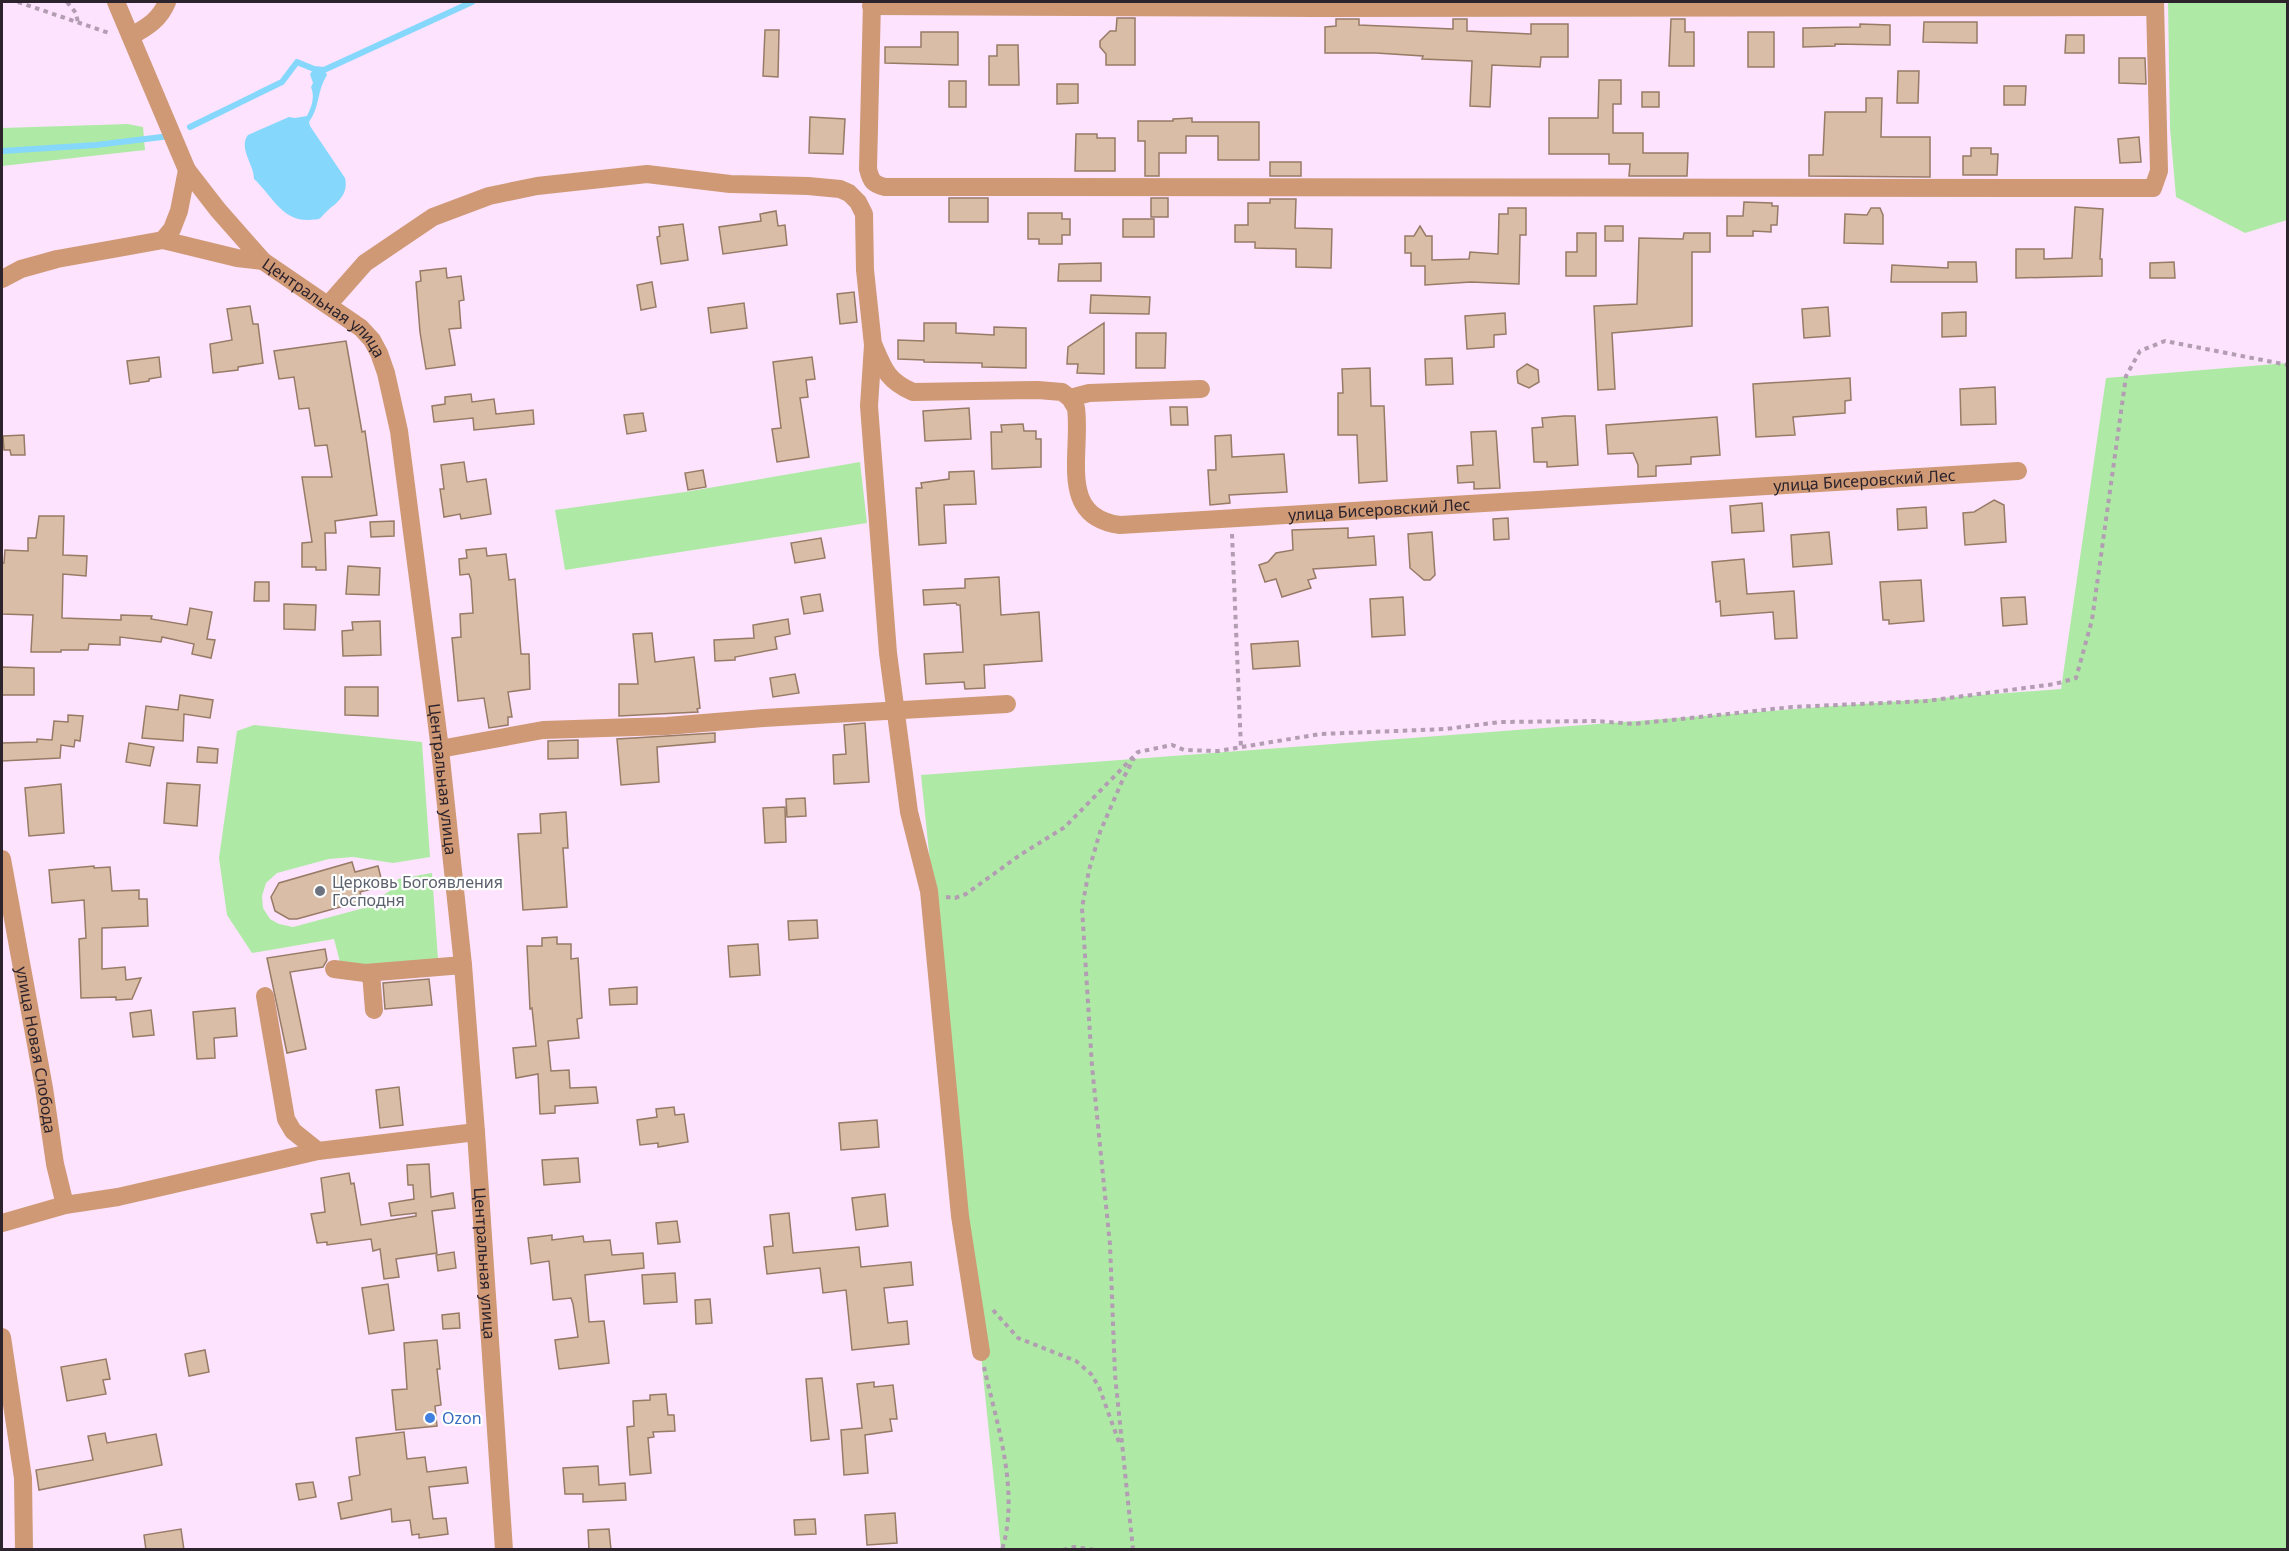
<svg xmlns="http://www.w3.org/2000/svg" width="2289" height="1551" font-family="'Noto Sans',sans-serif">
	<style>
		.green { fill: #aeeaa5 }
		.water { fill: #85d8fc }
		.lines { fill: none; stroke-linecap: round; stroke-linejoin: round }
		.stream { stroke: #85d8fc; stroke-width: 6 }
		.building { fill: #dabda6; stroke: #977b66; stroke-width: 1.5 }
		.path { stroke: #b29db2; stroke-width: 4; stroke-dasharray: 4.5 4.5; stroke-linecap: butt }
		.minor { stroke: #cf9976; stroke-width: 18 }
		.worship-dot { fill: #6b7280; stroke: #fff; stroke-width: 2 }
		.shop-dot { fill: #3f7fe0; stroke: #fff; stroke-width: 2 }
		.labels { text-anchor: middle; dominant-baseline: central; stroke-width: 4.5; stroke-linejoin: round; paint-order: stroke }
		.street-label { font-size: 16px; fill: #2c232c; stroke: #fff }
		.worship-label { font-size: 16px; fill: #5b616d; stroke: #fff; text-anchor: start }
		.shop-label { font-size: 16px; fill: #366cbe; stroke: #fff; text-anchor: start }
	</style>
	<rect width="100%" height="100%" fill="#fee3fe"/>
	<!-- green -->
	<g class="green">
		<path d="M2168,2H2287V220L2245,233L2176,197L2170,128Z"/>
		<path d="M128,124L143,127L145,150L2,166V128Z"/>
		<path d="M2287,363V1549H1001L921,775L2061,689L2106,378Z"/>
		<path d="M860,462L867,523L565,570L555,510L685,492Z"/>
		<path d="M254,725L422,742L430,857L393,863L353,857L329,859L277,873L266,883L262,896L263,908L270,919L279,924L293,927L364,908L391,890L398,879L432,873L438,959L363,965L340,962L334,939L252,953L227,915L219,858L237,731Z"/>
	</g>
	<!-- water -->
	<path class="water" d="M314,69L324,70L327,75C317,90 320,107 309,122L310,126L345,178C348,190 342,199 333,206C328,209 323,216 319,219C316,220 313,219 310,220C282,222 271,194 254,179C254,165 238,148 248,135L289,117L295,118L307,116C312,106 315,97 311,87L313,83L310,74Z"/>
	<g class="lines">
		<!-- stream -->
		<g class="stream">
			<path d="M190,127L282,82L297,62L314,69L324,70L472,2"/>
			<path d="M2,151L96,145L170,136"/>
		</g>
	</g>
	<!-- building -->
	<g class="building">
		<path d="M1117,18H1135V65H1106V54L1100,47V41L1110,31H1116Z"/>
		<path d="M1336,19H1359V25L1453,29V19H1467V31L1531,34V24H1568V57H1541L1540,67L1492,65L1490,107L1470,106L1472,61L1422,59L1423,56L1376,53H1325V27L1336,26Z"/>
		<path d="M1671,19H1685V32H1694V66H1669Z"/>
		<path d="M1924,22H1977V43L1923,42Z"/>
		<path d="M1860,24L1890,25V45L1835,44V46L1803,47V28L1860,27Z"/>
		<path d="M765,30H779L778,77L763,76Z"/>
		<path d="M921,32H958V65L885,63V47H921Z"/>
		<rect x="1748" y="32" width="26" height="35"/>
		<path d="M2066,35H2084V53H2065Z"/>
		<path d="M997,45H1018L1019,85H989V56H997Z"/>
		<path d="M2119,58H2145L2146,84L2119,83Z"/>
		<path d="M1898,71H1919L1918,103H1897Z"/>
		<path d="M1599,80H1621V104H1613V133H1643V153H1688L1687,176H1629L1630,164H1609V154H1549V118H1598Z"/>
		<rect x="949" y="81" width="17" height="26"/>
		<path d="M1057,84H1078V103L1057,104Z"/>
		<path d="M2004,86H2026L2025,105H2004Z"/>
		<rect x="1642" y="92" width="17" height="15"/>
		<path d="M1866,98H1882L1881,137H1930V177L1809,176V155H1823L1825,112H1866Z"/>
		<path d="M810,117L845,119L843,154L809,153Z"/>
		<path d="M1192,118V122H1259V160H1218V136H1186V153H1159V176H1145V141H1138V121H1173V119Z"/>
		<path d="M1076,134H1097V138H1115V171H1075Z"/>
		<path d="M2139,137L2141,162L2120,163L2118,139Z"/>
		<path d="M1971,148H1991V154H1998L1997,175H1963V156H1971Z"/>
		<rect x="1270" y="162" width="31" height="14"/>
		<rect x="949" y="198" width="39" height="24"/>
		<rect x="1151" y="198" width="17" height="19"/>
		<path d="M1270,199H1296L1295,228L1332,229L1331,268L1296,267V249L1255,248V242H1235V225H1248V203H1270Z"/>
		<path d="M1744,202L1772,203V206H1778L1777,225H1771V232L1753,231V236H1727V216H1743Z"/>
		<path d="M2075,207L2103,209L2100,259H2102V276L2016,278V249H2044V259L2072,258Z"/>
		<path d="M1508,208H1526V235H1520L1519,284L1471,282L1425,285V266H1411V253H1405V236H1414L1420,226L1426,236H1432V260L1469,259L1470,252L1498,254L1499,214H1508Z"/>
		<path d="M1871,208H1880L1883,215V244L1844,243L1845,214L1867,215Z"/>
		<path d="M776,211L778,226L785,225L787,245L723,254L719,227L761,221L760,214Z"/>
		<path d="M1028,213H1062V219H1070V235H1062V244H1039V239H1028Z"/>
		<rect x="1123" y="219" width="31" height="18"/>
		<path d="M683,224L688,260L661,264L657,237L660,236L659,227Z"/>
		<rect x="1605" y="226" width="18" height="15"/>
		<path d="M1577,233H1596V276H1566V252H1577Z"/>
		<path d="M1684,233H1710V252H1692V326L1612,333L1615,389L1598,390L1594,306L1637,304L1639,238L1683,239Z"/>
		<path d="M1948,262H1976L1977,282H1891L1892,265L1948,268Z"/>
		<path d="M2174,262L2175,278H2150V263Z"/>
		<path d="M1101,263V281H1058L1059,264Z"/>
		<path d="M446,268L447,278L461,276L464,300L459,301L461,328L449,329L455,365L426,369L420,332L416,282L421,281L420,271Z"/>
		<path d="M652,282L656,307L641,310L637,285Z"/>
		<path d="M854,292L857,322L840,324L837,294Z"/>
		<path d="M1091,295L1150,297L1149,314L1090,313Z"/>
		<path d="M744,303L747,328L711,333L708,308Z"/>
		<path d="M250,306L253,324H258L263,363L238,367V370L213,373L210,344L232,340L227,309Z"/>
		<path d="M1828,307L1830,336L1804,338L1802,309Z"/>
		<path d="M1966,312V336L1942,337V313Z"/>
		<path d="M1505,313L1506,334L1494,335V347L1467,349L1465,316Z"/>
		<path d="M924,323H956V333L994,335V327L1026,328V368L982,367V363L924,362V360L898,359V340L924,341Z"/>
		<path d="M1104,323V374L1077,373L1078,364H1067L1068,347Z"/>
		<path d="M1136,333H1166L1165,368H1136Z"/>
		<path d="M346,341L362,432L365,431L377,515L335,521L336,533H325L326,570H316V567H302V543L312,542L302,477H332L327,445L315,446L309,408L299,409L294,377L279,379L274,351Z"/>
		<path d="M159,357L161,377L149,379V381L130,384L127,361Z"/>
		<path d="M812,357L815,379L806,380L808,397L800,398L809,457L777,462L772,429L781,428L773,362Z"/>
		<path d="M1452,358L1453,384L1426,385L1425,359Z"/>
		<path d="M1527,364L1538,370L1539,382L1529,388L1518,383L1517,375V371Z"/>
		<path d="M1370,368L1371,406H1384L1387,481L1359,483L1357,435H1338V393H1343L1342,369Z"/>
		<path d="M1850,378L1851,400L1845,401V413L1793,417L1795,435L1756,437L1753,384Z"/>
		<path d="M1995,387L1996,424L1961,425L1960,389Z"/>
		<path d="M471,394L472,402L494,399L496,414L533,410L534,424L474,430L473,418L434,422L432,406L445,404V397Z"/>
		<path d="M1170,407H1187L1188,425H1171Z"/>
		<path d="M969,408L971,439L925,441L923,411Z"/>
		<path d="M643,413L646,431L627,434L624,415Z"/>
		<path d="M1564,416H1575L1578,465L1547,467V462H1534L1532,428L1543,427L1542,418Z"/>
		<path d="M1717,417L1720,455L1691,457V464L1656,466V476L1638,477V465L1633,453L1608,454L1606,425Z"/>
		<path d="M1023,424L1024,431H1036V439H1041V467L992,469L991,432H1002L1001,425Z"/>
		<path d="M1496,431L1500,488L1474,489V482L1458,483L1457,466L1473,465L1471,432Z"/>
		<path d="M24,435L25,455H11L10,450H4L3,436Z"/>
		<path d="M1231,435L1232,457L1284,454L1287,492L1229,495L1230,503L1210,505L1208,470H1216L1215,436Z"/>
		<path d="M464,462L467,482L486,479L491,514L461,519L460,514L444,517L440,489H444L441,465Z"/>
		<path d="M703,470L706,487L688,490L685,473Z"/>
		<path d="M974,471L976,504L944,505L946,543L919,545L916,488H922L921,483L949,479V472Z"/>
		<path d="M1994,500L2004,505L2006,542L1965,545L1963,513L1974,512Z"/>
		<path d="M1762,503L1764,531L1732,533L1730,506Z"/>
		<path d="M1926,507L1927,528L1898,530L1897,509Z"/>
		<path d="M39,516H64L63,555L87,556L86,576L63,574L62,618L121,620V615L152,616L151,619L187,625L190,608L212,612L207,639L215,640L211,658L192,654L194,644L162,637L161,642L120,637V645L89,644L88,650H61V652H31L33,615L2,614V563H4L5,550L28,551V538H36Z"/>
		<path d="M1508,518L1509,539L1494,540L1493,519Z"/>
		<path d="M394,521V536L371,537L370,522Z"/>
		<path d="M1348,528V538L1374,536L1376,565L1313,569L1316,578L1308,580L1311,588L1282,597L1276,579L1265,582L1259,565L1268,562L1276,553L1293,550L1292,530Z"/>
		<path d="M1432,532L1435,575L1430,580H1424L1410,568L1408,534Z"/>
		<path d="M1829,532L1832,564L1793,567L1791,535Z"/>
		<path d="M821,538L825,558L795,563L791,543Z"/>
		<path d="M486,548L487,556L506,554L509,580L515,579L521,654H529L530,689L508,692L512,717H508V725L489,728L484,698L458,701L452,638L461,637L460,614L473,613L471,580L469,574L460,575L459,559L467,558L466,550Z"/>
		<path d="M1744,559L1747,594L1794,591L1797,638L1775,639L1773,612L1721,616L1720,601L1716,602L1712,562Z"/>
		<path d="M348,566L380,568L379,595L346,594Z"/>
		<path d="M999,577L1001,615L1039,612L1042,661L984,665L985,688L965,689L964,682L926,684L924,654L963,652L960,605H957L956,603L924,605L923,590L965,588V579Z"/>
		<path d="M1921,580L1924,621L1889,624V620H1883L1880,582Z"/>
		<path d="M255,582H269V601H254Z"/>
		<path d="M820,594L823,611L804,614L801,597Z"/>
		<path d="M1403,597L1405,635L1372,637L1370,599Z"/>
		<path d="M2025,597L2027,624L2003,626L2001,598Z"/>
		<path d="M284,604L316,605L315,630L284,629Z"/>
		<path d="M788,619L790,634L775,637L777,649L735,657V660L715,661L714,640L754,638L753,625Z"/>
		<path d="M380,621L381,655L343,656L342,631L353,630L352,622Z"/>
		<path d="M652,633L655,662L694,657L700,708L697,709L698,712L619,716V684H638L633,634Z"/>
		<path d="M1298,641L1300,666L1253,669L1251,644Z"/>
		<path d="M2,667L34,668V695H2Z"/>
		<path d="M795,674L799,693L773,697L770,678Z"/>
		<path d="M345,687H378V716L345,715Z"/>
		<path d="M180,695L213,700L210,718L184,714L183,741L142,738L146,706L178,710Z"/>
		<path d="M68,715L83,716L80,741L75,740L74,747L61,745L60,758L2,761V743L37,742V739L52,740L54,721L68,722Z"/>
		<path d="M865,723L869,782L834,784L833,755L846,754L844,725Z"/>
		<path d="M715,733V742L657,747L659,782L621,785L617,739Z"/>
		<path d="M578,740V758L548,759V741Z"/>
		<path d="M129,743L154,747L150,766L126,762Z"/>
		<path d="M198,747L218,749L217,763L197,762Z"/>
		<path d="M167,783L200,785L197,826L164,823Z"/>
		<path d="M61,784L64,833L29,836L25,788Z"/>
		<path d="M805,798L806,816L787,817L786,799Z"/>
		<path d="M785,807L786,842L765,843L763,808Z"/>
		<path d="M566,812L568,848H563L567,907L523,910L518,834L541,833L540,814Z"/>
		<path d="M352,862L355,872L378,866L383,886L360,892L362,901L297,919H289L275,911L271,897L279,883Z"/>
		<path d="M94,866V868L110,867L112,891L139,890V899H147L148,926L102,928V969L125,967L126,980L141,978L132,999L116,1000V997L81,998L79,939L86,938L84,900L52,903L49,870Z"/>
		<path d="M817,920L818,938L789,940L788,921Z"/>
		<path d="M557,937V944H571V959L578,958L582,1018L577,1019L579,1038L548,1041L551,1071L569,1070L570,1088L596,1087L598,1103L555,1106V1113L540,1114L538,1074L516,1078L513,1048L536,1046L532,1008L530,1009L527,946H542V938Z"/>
		<path d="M758,944L760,975L730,977L728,946Z"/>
		<path d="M325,949L327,960L323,967L290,972L306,1049L287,1053L267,958Z"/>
		<path d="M429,979L432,1005L385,1009L383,983Z"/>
		<path d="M637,987V1004L610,1005L609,989Z"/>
		<path d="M235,1008L237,1036L214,1038L215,1058L197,1059L193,1012Z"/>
		<path d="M151,1010L154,1035L133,1037L130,1013Z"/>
		<path d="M399,1087L403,1125L380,1128L376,1090Z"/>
		<path d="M674,1107L675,1115L684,1114L688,1142L658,1147V1143L640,1145L637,1120L657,1117L656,1109Z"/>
		<path d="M877,1120L879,1147L841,1150L839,1123Z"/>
		<path d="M578,1158L580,1182L544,1185L542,1160Z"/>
		<path d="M429,1164L431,1197L453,1193L455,1208L432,1211L437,1253L396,1259L399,1277L384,1279L380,1249L373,1251L371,1239L327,1245V1242L317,1243L311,1214L325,1212L321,1178L349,1173L351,1184L354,1183L361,1225L416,1216V1213L391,1216L389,1203L414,1199L413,1185H408L407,1165Z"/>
		<path d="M885,1194L888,1226L856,1230L852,1198Z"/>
		<path d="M789,1213L793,1253L859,1247L861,1267L911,1262L913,1285L884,1288L888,1323L907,1321L909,1344L852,1350L846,1290L823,1293L820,1268L767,1274L764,1247L773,1246L770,1215Z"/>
		<path d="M677,1221L680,1242L658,1244L656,1223Z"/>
		<path d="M552,1235V1240L583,1236L584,1242L610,1240L612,1255L643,1253L644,1268L585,1275L589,1322L604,1321L609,1363L559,1369L555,1340L578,1337L573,1304L571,1298L553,1300L549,1261L531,1264L528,1238Z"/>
		<path d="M454,1252L456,1268L438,1271L436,1255Z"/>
		<path d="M675,1273L677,1302L644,1304L642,1275Z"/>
		<path d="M388,1284L394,1330L369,1334L362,1288Z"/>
		<path d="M710,1299L712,1323L696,1324L695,1300Z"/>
		<path d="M459,1313L460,1328L443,1329L442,1315Z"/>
		<path d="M437,1340L440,1369H437L441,1405L435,1406L437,1426L396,1430L392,1390L407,1389L404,1343Z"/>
		<path d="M205,1350L209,1372L189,1376L185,1354Z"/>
		<path d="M106,1359L110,1379L103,1380L106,1394L67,1401L61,1367Z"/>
		<path d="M822,1378L829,1439L811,1441L806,1379Z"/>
		<path d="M874,1382V1387L893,1385L897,1419H890L892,1431L865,1435L868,1473L844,1475L841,1430L862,1428L857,1384Z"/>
		<path d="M666,1394L668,1415H674L675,1431L653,1432L654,1437L648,1438L651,1473L630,1475L627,1427L634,1426L633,1401L650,1400V1395Z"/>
		<path d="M404,1432L407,1459L425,1457L427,1472L466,1467L468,1483L429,1487L433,1519L446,1518L448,1534L419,1538V1534L412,1535L410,1520L392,1522L391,1509L341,1519L338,1503L352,1500L349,1477L360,1475L356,1438Z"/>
		<path d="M105,1433L107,1443L156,1434L162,1465L39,1490L36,1470L93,1460L88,1436Z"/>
		<path d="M598,1466L599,1485L625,1483L626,1500L583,1502V1494H565L563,1468Z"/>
		<path d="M313,1482L316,1497L299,1500L296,1484Z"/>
		<path d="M895,1513L897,1543L867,1545L865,1515Z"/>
		<path d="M815,1519L816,1534L795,1535L794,1520Z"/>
		<path d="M181,1529L184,1550H146L144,1535Z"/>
		<path d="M609,1529L611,1550H589L588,1530Z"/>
	</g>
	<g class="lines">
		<!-- path -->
		<g class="path">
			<path d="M18,2L109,33"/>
			<path d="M67,2L76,13L78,23"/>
			<path d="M1232,534L1241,748"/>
			<path d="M946,897L955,898L966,894L1020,855L1065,827L1138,752L1172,745L1184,750L1218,751L1320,734L1446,729L1500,722L1596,721L1634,724L1792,707L1926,701L2055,684L2076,678L2092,620L2126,376L2140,351L2165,341L2288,365"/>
			<path d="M993,1310L1018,1338L1076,1361L1091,1374L1099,1387L1120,1445"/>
			<path d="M984,1367C997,1425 1020,1491 1002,1550"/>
			<path d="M1063,1550L1074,1547L1096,1550"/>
			<path d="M1133,1550L1115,1375L1110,1245L1092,1066L1082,908L1089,870L1100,832L1123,779L1134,758"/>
		</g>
		<!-- minor -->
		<g class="minor">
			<path d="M116,2L187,170L179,211L172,229L163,240"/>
			<path d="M872,2L868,169C871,181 873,184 885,187L2153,188L2159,171L2155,2"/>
			<path d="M871,6L1316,8L2155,7"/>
			<path d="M131,36C148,27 160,19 167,2"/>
			<path id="s1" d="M187,170L218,210L263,261L361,328L372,340L379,353L386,373L399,431L440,749L463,965L476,1132L504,1550"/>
			<path d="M2,279L21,269L57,259L163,240L237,258L263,261"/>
			<path d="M328,305L365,263L433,217L489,196L537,186L647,174L730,184L808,186L840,189L849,193L858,202L864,214L865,270L873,345L869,406L888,653L909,812L929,891L960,1216L981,1352"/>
			<path id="s2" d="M874,346C884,370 888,381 913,392L1038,390L1062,392L1070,398L1076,408C1082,453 1057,517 1120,525L2018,471"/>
			<path d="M1070,398L1089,393L1201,389"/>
			<path d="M440,749L543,730L667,726L764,718L1007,704"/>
			<path id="s3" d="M2,859L44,1088L55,1164L65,1205"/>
			<path d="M334,969L365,973L463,965"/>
			<path d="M371,973L374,1010"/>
			<path d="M265,996L286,1119L293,1131L318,1151"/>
			<path d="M2,1223L65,1205L118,1197L318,1151L476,1132"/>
			<path d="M2,1337L23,1478L24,1550"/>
		</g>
	</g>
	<!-- markers -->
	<circle class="worship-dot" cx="320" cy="891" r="6"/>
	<circle class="shop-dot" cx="430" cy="1418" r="6"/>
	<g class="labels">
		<!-- street labels -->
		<g class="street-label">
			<text stroke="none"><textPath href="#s1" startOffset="196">Центральная улица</textPath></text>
			<text stroke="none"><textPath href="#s2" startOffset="1120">улица Бисеровский Лес</textPath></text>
			<text stroke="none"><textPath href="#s2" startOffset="634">улица Бисеровский Лес</textPath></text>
			<text stroke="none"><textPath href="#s1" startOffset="700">Центральная улица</textPath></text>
			<text stroke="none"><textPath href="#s3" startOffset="194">улица Новая Слобода</textPath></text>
			<text stroke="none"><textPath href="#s1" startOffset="1186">Центральная улица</textPath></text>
		</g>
		<!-- worship labels -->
		<g class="worship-label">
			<text x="332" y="882">Церковь Богоявления<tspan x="332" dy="18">Господня</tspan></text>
		</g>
		<!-- shop labels -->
		<g class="shop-label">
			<text x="442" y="1418">Ozon</text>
		</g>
	</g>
	<!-- border -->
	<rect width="2289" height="1551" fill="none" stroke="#2c232c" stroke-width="6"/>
</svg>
